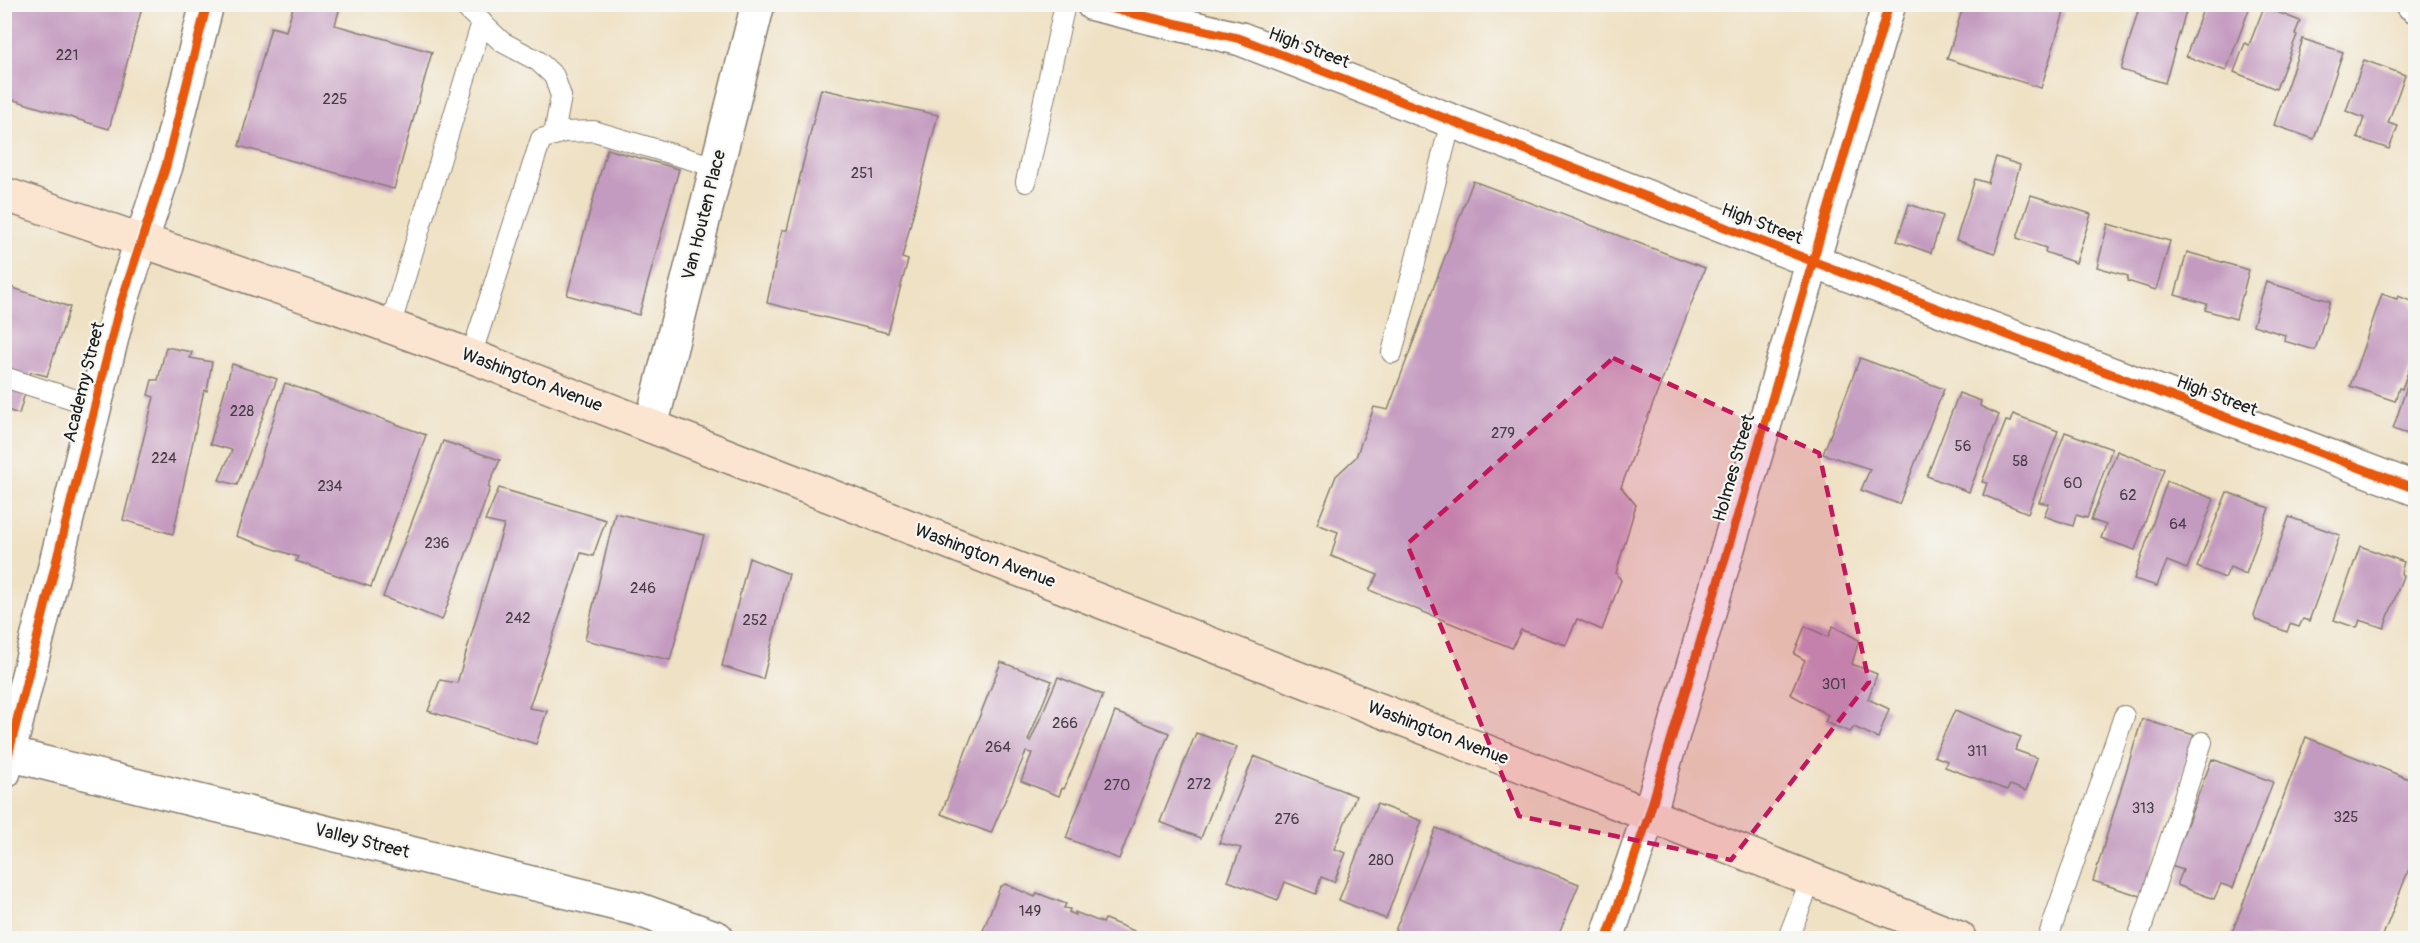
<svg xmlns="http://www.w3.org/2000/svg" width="2420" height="943" font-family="Pangolin,sans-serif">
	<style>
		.building { fill: #c49bc0 }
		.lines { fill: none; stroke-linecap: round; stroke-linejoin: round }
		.service-casing { stroke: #867e70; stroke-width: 22 }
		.minor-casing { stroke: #867e70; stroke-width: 36 }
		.secondary-casing { stroke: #867e70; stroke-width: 36 }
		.service { stroke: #fff; stroke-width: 20 }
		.minor { stroke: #fff; stroke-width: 33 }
		.secondary { stroke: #fce5d0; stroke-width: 33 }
		.cycleway-casing { stroke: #f6f6f2; stroke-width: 13 }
		.cycleway { stroke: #e8590c; stroke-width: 9 }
		.marked { fill: #c2185b; fill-opacity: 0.2; stroke: #c2185b; stroke-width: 4.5; stroke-dasharray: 12 8; stroke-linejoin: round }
		.labels { text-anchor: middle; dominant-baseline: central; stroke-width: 4.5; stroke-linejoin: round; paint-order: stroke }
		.number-label { font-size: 15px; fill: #463c45 }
		.street-label { font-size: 18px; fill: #1c1c1c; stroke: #f6f6f2 }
	</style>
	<rect width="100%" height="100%" fill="#f6f6f2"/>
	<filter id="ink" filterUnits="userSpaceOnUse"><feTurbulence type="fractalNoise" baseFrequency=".0167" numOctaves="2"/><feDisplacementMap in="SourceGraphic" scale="12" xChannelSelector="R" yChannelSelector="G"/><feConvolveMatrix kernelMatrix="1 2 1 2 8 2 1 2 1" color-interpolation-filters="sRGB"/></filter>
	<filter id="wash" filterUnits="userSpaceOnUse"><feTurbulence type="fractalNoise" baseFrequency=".008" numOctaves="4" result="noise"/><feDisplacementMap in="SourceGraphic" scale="24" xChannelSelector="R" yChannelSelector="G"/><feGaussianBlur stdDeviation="1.35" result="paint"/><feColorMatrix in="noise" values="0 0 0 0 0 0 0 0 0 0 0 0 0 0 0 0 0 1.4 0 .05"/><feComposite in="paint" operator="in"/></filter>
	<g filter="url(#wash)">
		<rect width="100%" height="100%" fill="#efe1c4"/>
		<g id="blocks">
			<!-- building -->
			<g class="building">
				<path d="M8,4H143L109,129L4,97V12Z"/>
				<path d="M294,4H341L335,25L432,52L394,189L239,146L271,27L286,31Z"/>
				<path d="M1964,4H2038L2064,12L2041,88L1947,59Z"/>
				<path d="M2140,4H2188L2165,83L2121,70Z"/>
				<path d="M2205,4H2251L2226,71L2186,56Z"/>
				<path d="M2264,7L2300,21L2295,34L2297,35L2276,89L2234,72L2245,43L2249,45Z"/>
				<path d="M2303,39L2343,52L2314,139L2274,125Z"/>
				<path d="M2364,60L2405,75L2388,123L2398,126L2389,149L2357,138L2364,118L2346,111Z"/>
				<path d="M821,89L938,115L902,258L908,260L888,333L767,303L782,230H787Z"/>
				<path d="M607,149L679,169L639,315L567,295Z"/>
				<path d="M1996,157L2020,165L1995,253L1956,240L1975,179L1988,183Z"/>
				<path d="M1473,181L1705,268L1621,487L1636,505L1616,573L1621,580L1602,630L1577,619L1566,645L1521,630L1512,648L1369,590L1378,575L1331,556L1338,532L1317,524L1336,476L1356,457L1374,407L1388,410Z"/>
				<path d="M2031,195L2091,214L2076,263L2045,252L2046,248L2017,238Z"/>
				<path d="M1909,204L1943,216L1931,253L1897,241Z"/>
				<path d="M2108,224L2170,241L2156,290L2127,281L2128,276L2097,267Z"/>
				<path d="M2187,252L2249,270L2236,319L2205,310L2207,304L2175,295Z"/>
				<path d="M2266,282L2330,301L2315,350L2284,341L2285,335L2253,325Z"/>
				<path d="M4,285L70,307L47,376L31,372L19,414L4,409Z"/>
				<path d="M2382,294L2397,299L2398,296L2413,302L2412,306L2416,307V350L2402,389L2399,388L2395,401L2350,386Z"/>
				<path d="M166,347L192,352L190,358L212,362L207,391L204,390L173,534L123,520L154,397L148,395L152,380H158Z"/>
				<path d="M1860,358L1944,389L1899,504L1861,490L1870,469L1823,454Z"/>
				<path d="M232,364L277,379L237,485L219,480L232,450L210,444Z"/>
				<path d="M2412,371L2416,372V437L2393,429Z"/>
				<path d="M285,383L426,435L371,587L296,561L298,557L236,536Z"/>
				<path d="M1959,393L1981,401L1980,406L1999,415L1969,492L1927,476Z"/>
				<path d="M2013,414L2058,431L2028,513L1983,495L1987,483L1982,482L2006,421L2010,422Z"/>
				<path d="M2065,432L2112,449L2087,518L2076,515L2073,526L2044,516L2049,504L2039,502Z"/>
				<path d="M443,441L500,460L488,487L490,488L442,620L383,597Z"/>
				<path d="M2117,451L2164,469L2135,550L2101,538L2106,525L2091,520Z"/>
				<path d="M2167,481L2214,499L2187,569L2167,561L2157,586L2134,579Z"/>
				<path d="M499,488L606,520L593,556L581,553L529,708L547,711L536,744L428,711L440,680L457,683L504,525L485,521Z"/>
				<path d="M2227,492L2269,508L2246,574L2230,567L2225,578L2197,567Z"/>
				<path d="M615,513L704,535L670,660L585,640Z"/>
				<path d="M2289,517L2340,535L2309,621L2303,619L2299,627L2290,624L2287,632L2256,620L2254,615Z"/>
				<path d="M2360,546L2404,562L2401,573L2403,576L2384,628L2360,620L2357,628L2334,620Z"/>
				<path d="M749,558L789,574L763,679L722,666Z"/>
				<path d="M1805,626L1828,637L1833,626L1859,640L1852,664L1877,674L1868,699L1889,709L1878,738L1854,727L1850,732L1825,722L1828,715L1790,694L1805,660L1794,654Z"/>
				<path d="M1001,662L1052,681L1028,740L1030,742L1058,677L1103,695L1064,789L1062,788L1059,796L1021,781L1032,753L1026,752L991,833L941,814Z"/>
				<path d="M1955,710L2021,737L2015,750L2037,758L2026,791L2010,785L2007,790L1945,767L1947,761L1934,756Z"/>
				<path d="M1115,712L1169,733L1119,859L1066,838Z"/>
				<path d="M2142,719L2194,735L2144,897L2093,881Z"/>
				<path d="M1196,733L1237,747L1201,838L1160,822Z"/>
				<path d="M2306,737L2416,782V851L2382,938H2230Z"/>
				<path d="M1254,756L1356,796L1334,849L1346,853L1334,882L1321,877L1316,894L1285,882L1278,900L1228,881L1241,848L1219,843Z"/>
				<path d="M2212,759L2273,782L2233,888L2221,884L2214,899L2177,885L2183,870L2171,866Z"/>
				<path d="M1377,804L1422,821L1386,919L1339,900Z"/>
				<path d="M1436,828L1579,884L1557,938H1407L1394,933Z"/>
				<path d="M1005,884L1035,897L1037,893L1066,904L1064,908L1070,909L1069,912L1075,915V912L1103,923L1105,919L1134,931L1133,935L1138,937L1137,938H980L1000,887Z"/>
			</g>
		</g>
	</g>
	<g filter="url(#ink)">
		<use href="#blocks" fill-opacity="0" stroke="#867e70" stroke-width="1.5"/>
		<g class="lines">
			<defs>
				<g id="service">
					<path d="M462,4L502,42L538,61L554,76L561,96L554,135"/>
					<path d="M1026,182L1065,4"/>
					<path d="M390,327L482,22"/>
					<path d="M1392,353L1451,121"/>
					<path d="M471,356L541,139L564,132L594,131L716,167"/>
					<path d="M4,377L95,406"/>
					<path d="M1788,938L1811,879"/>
					<path d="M2048,938L2124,716"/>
					<path d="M2138,938L2202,742"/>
				</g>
				<g id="minor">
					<path d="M1093,4L1241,39L1812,261L2416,489"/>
					<path d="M2413,4L2416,6"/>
					<path d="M651,426L758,4"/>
					<path d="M4,753L637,909L717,938"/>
					<path d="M4,772L119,309L166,166L207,4"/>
					<path d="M1607,938L1649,815L1889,4"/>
				</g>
				<path id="secondary" d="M4,194L323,302L471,356L1649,815L1959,938"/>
			</defs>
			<!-- service casing -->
			<use href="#service" class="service-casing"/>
			<!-- minor casing -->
			<use href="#minor" class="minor-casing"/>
			<!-- secondary casing -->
			<use href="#secondary" class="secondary-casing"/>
			<!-- service -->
			<use href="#service" class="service"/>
			<!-- minor -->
			<use href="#minor" class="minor"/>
			<!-- secondary -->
			<use href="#secondary" class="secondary"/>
			<defs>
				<g id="cycleway">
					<path d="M1093,4L1241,39L1812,261L2416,489"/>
					<path d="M4,772L119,309L166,166L207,4"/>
					<path d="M1607,938L1649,815L1889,4"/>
				</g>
			</defs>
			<!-- cycleway casing -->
			<use href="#cycleway" class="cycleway-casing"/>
			<!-- cycleway -->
			<use href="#cycleway" class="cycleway"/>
		</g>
	</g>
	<!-- marked area -->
	<path class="marked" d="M1613,358L1819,453L1869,682L1731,860L1519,816L1407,544Z"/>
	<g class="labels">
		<!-- number labels -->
		<g class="number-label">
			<text x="67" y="55">221</text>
			<text x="335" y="99">225</text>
			<text x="862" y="173">251</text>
			<text x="242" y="411">228</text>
			<text x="1503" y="433">279</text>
			<text x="1963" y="446">56</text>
			<text x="164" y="458">224</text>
			<text x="2020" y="461">58</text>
			<text x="2073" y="483">60</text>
			<text x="330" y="486">234</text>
			<text x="2128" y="495">62</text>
			<text x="2178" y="524">64</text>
			<text x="437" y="543">236</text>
			<text x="643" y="588">246</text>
			<text x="518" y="618">242</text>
			<text x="755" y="620">252</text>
			<text x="1834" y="684">301</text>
			<text x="1065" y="723">266</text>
			<text x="998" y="747">264</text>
			<text x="1977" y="751">311</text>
			<text x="1199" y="784">272</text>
			<text x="1117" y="785">270</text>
			<text x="2143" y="808">313</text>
			<text x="2346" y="817">325</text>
			<text x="1287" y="819">276</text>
			<text x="1381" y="860">280</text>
			<text x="1030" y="911">149</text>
		</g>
		<!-- street labels -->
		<g class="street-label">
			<text transform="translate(1309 48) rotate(21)">High Street</text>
			<text transform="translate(704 215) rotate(-76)">Van Houten Place</text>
			<text transform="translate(1762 224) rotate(21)">High Street</text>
			<text transform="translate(532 380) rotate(21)">Washington Avenue</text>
			<text transform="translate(84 382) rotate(-76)">Academy Street</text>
			<text transform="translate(2217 396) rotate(21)">High Street</text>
			<text transform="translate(1734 468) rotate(-74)">Holmes Street</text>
			<text transform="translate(985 556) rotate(21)">Washington Avenue</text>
			<text transform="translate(1438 733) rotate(21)">Washington Avenue</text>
			<text transform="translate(362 841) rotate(14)">Valley Street</text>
		</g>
	</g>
	<!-- margin -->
	<rect width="2420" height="943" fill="none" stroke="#f6f6f2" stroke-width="24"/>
</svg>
